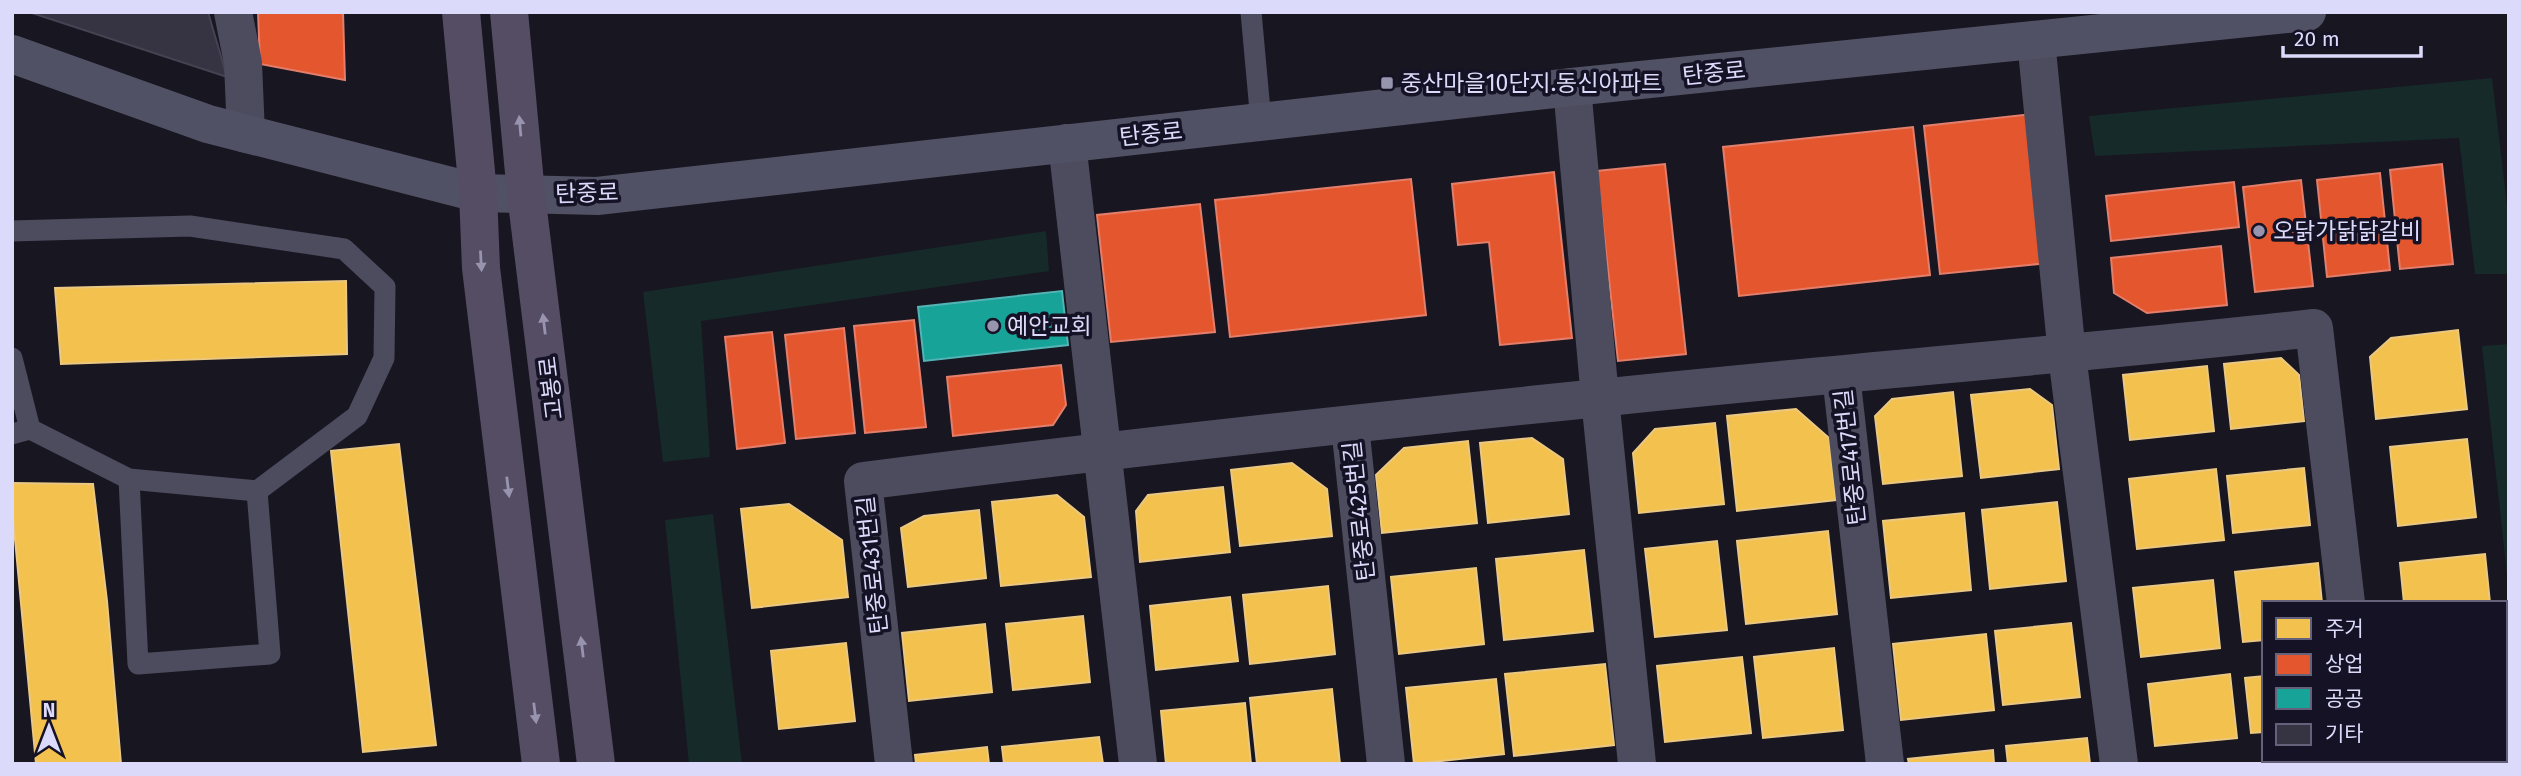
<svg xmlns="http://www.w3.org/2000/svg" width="2521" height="776" font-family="'Fira Sans','Noto Sans KR',sans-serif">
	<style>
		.green { fill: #162a2a }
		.homes { fill: #f2c14e; stroke: #ebc882; stroke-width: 2 }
		.shops { fill: #e4572e; stroke: #e27e6b; stroke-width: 2 }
		.public { fill: #17a398; stroke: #52b4b5; stroke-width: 2 }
		.building { fill: #363442; stroke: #454353; stroke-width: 2 }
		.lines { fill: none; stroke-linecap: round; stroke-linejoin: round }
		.service { stroke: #4d4c5f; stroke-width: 21 }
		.minor { stroke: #4d4c5f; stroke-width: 38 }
		.secondary { stroke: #515165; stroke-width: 38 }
		.primary { stroke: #544d64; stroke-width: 38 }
		.oneway { fill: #9894af }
		.poi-dot { fill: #9795ae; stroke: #141224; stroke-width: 2.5 }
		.labels { text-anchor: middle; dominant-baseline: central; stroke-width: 7; stroke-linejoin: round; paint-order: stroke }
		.street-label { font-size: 23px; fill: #dcdafa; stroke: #141224 }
		.poi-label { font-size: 23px; fill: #dcdafa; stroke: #141224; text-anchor: start }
	</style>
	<rect width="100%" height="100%" fill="#181620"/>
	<!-- green -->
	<g class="green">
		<path d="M2492,78L2509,222V274H2475L2459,138L2095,156L2089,116Z"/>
		<path d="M1046,231L1049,271L701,321L710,457L663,462L643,292Z"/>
		<path d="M2509,344V593L2482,346Z"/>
		<path d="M713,514L742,764H689L665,520Z"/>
	</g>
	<!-- homes -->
	<g class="homes">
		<path d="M346,281L347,354L61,364L55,288Z"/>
		<path d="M2458,330L2467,409L2376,419L2370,357L2391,338Z"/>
		<path d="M2281,358L2299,375L2304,421L2231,429L2224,364Z"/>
		<path d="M2207,366L2214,431L2130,440L2123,375Z"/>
		<path d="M2030,389L2052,405L2059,469L1981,478L1971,395Z"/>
		<path d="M1953,392L1962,476L1883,484L1875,416L1892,399Z"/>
		<path d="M1796,409L1829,438L1836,500L1737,511L1727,416Z"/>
		<path d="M1715,423L1724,504L1639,513L1633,453L1655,429Z"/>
		<path d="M1532,438L1563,459L1569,514L1488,523L1480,443Z"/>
		<path d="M2467,439L2476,517L2398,526L2390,447Z"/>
		<path d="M1468,441L1477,523L1382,533L1376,475L1404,448Z"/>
		<path d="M399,444L436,745L363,752L331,451Z"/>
		<path d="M1292,463L1327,489L1332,536L1240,546L1231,470Z"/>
		<path d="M2304,468L2310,525L2233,533L2227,476Z"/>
		<path d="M2216,469L2224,540L2137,549L2129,479Z"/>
		<path d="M12,483L93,484L107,601L121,764H36L12,507Z"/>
		<path d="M1223,487L1230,552L1140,562L1136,511L1148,495Z"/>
		<path d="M1057,495L1084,517L1091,577L1001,586L992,502Z"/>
		<path d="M2057,502L2066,581L1990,589L1982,510Z"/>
		<path d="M789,504L842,540L848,597L752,608L741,509Z"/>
		<path d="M979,510L986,578L908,587L901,528L924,516Z"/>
		<path d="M1964,513L1971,590L1891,598L1883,521Z"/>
		<path d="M1828,531L1837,614L1746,624L1737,541Z"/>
		<path d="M1717,541L1727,630L1655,637L1645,549Z"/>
		<path d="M1584,550L1593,631L1504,640L1496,559Z"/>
		<path d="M2485,554L2490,603H2404L2400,563Z"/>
		<path d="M2318,563L2322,603H2264V640L2243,642L2235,572Z"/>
		<path d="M1476,568L1484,644L1399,654L1391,577Z"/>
		<path d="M2213,580L2220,648L2141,657L2133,588Z"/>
		<path d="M1328,586L1335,654L1250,664L1243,595Z"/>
		<path d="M1230,597L1238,661L1156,670L1150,606Z"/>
		<path d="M1083,616L1090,682L1013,690L1006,624Z"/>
		<path d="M2071,623L2080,697L2003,705L1995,631Z"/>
		<path d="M985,624L992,692L909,701L902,633Z"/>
		<path d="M1986,634L1994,710L1901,720L1893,644Z"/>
		<path d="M846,643L855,721L779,729L771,651Z"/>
		<path d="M1834,648L1843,730L1763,738L1754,657Z"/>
		<path d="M1742,657L1751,733L1665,742L1657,666Z"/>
		<path d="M1605,664L1614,745L1514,756L1505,674Z"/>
		<path d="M2230,674L2237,738L2155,746L2148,684Z"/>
		<path d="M2264,676V732L2251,733L2245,678Z"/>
		<path d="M1496,679L1504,754L1414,764L1406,688Z"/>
		<path d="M1332,689L1340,764H1257L1250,698Z"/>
		<path d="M1245,703L1251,764H1166L1161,711Z"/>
		<path d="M1099,737L1103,764H1004L1002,747Z"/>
		<path d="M2087,738L2090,764H2008L2006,746Z"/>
		<path d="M987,747L989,764H916L915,755Z"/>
		<path d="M1993,750L1994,764H1909L1908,759Z"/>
	</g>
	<!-- shops -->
	<g class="shops">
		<path d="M258,12H343L345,80L260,64Z"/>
		<path d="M2032,114L2048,263L1940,274L1924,126Z"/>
		<path d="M1913,127L1930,275L1739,296L1723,147Z"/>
		<path d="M1665,164L1686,354L1618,361L1597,171Z"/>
		<path d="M2442,164L2453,264L2400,269L2390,170Z"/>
		<path d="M1554,172L1572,338L1500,345L1489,242L1458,245L1452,184Z"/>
		<path d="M2380,173L2390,270L2327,277L2317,180Z"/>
		<path d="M1411,179L1426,315L1230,337L1215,200Z"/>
		<path d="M2301,180L2313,286L2255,292L2243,187Z"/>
		<path d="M2234,182L2239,227L2111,241L2106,196Z"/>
		<path d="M1200,204L1215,332L1111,342L1097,215Z"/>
		<path d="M2221,246L2227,305L2147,313L2114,293L2111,258Z"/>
		<path d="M914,320L926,427L865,433L854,326Z"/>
		<path d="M844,328L855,433L796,439L785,335Z"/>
		<path d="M772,332L785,443L737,449L725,337Z"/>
		<path d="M1061,365L1066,405L1053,425L953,436L947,377Z"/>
	</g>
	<!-- public -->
	<path class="public" d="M1062,291L1068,345L924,361L918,307Z"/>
	<!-- building -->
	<path class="building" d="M29,12H208L227,77Z"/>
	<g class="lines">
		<!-- service -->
		<g class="service">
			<path d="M1251,12L1261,122"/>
			<path d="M12,231L190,226L344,249L385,287L384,358L357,416L257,491L129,479L30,429L12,434"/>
			<path d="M12,358L30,429"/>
			<path d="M129,479L138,664L270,654L257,491"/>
		</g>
		<!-- minor -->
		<g class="minor">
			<path d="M233,12L243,63L246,134"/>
			<path d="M2036,40L2067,355L2119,764"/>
			<path d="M1572,87L1600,398L1637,764"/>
			<path d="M1067,143L1138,764"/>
			<path d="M1841,375L1885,764"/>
			<path d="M1350,426L1386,764"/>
			<path d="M2364,760L2365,764"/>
			<path d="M894,764L863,481C1108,450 1353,423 1599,398C1837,373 2076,354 2314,328L2346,603"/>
		</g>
		<!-- secondary -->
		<path class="secondary" d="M12,54L208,124L478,193L597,196L1572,87L2307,12"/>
		<!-- primary -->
		<g class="primary">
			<path d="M461,12L478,193L481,268L541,764"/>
			<path d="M509,12L526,194L596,764"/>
		</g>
	</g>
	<!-- one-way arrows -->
	<defs><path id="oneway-solid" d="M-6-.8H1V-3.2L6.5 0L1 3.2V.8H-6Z" transform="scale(1.75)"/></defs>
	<g class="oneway">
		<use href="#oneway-solid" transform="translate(520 126) rotate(-95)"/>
		<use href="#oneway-solid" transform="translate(481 261) rotate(87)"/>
		<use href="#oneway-solid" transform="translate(544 324) rotate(-97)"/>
		<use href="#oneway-solid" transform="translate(508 487) rotate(83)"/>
		<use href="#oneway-solid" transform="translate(582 647) rotate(-97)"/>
		<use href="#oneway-solid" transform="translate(535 713) rotate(83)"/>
	</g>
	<!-- markers -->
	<g class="poi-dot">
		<rect x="1380" y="76" width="14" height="14" rx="3.5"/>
		<circle cx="2259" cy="231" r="7"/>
		<circle cx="993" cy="326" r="7"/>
	</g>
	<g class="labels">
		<!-- street labels -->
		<g class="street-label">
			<text transform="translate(1714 73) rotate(-6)">탄중로</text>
			<text transform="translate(1151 134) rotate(-6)">탄중로</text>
			<text transform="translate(587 193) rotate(-2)">탄중로</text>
			<text transform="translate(551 388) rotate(-97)">고봉로</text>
			<text transform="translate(1850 457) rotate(-96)">탄중로417번길</text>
			<text transform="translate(1359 511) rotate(-96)">탄중로425번길</text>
			<text transform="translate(872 565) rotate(-96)">탄중로431번길</text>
		</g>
		<!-- poi labels -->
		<g class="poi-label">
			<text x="1401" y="83">중산마을10단지.동신아파트</text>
			<text x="2273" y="231">오닭가닭닭갈비</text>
			<text x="1007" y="326">예안교회</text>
		</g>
	</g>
	<!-- border -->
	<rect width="2521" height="776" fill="none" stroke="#dcdafa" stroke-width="28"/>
	<!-- legend -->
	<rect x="2262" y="601" width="245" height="161" fill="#141224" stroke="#64627a" stroke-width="2"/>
	<rect x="2276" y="618" width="35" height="21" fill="#f2c14e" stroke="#64627a" stroke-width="2"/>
	<text x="2325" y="636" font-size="21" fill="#dcdafa">주거</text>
	<rect x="2276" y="654" width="35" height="21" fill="#e4572e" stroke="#64627a" stroke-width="2"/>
	<text x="2325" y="671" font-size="21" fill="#dcdafa">상업</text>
	<rect x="2276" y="688" width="35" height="21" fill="#17a398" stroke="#64627a" stroke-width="2"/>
	<text x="2325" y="706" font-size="21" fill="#dcdafa">공공</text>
	<rect x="2276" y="724" width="35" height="21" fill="#363442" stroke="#64627a" stroke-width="2"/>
	<text x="2325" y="741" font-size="21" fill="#dcdafa">기타</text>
	<!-- north arrow -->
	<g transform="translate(49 727)" stroke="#141224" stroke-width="5" paint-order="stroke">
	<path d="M0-5L12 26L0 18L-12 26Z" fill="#dcdafa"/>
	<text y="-10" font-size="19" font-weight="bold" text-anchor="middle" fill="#dcdafa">N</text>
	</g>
	<!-- scale -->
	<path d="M2283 46v10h138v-10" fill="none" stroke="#dcdafa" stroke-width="3.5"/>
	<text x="2294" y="46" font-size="21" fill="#dcdafa" stroke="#141224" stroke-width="5" paint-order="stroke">20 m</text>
</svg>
